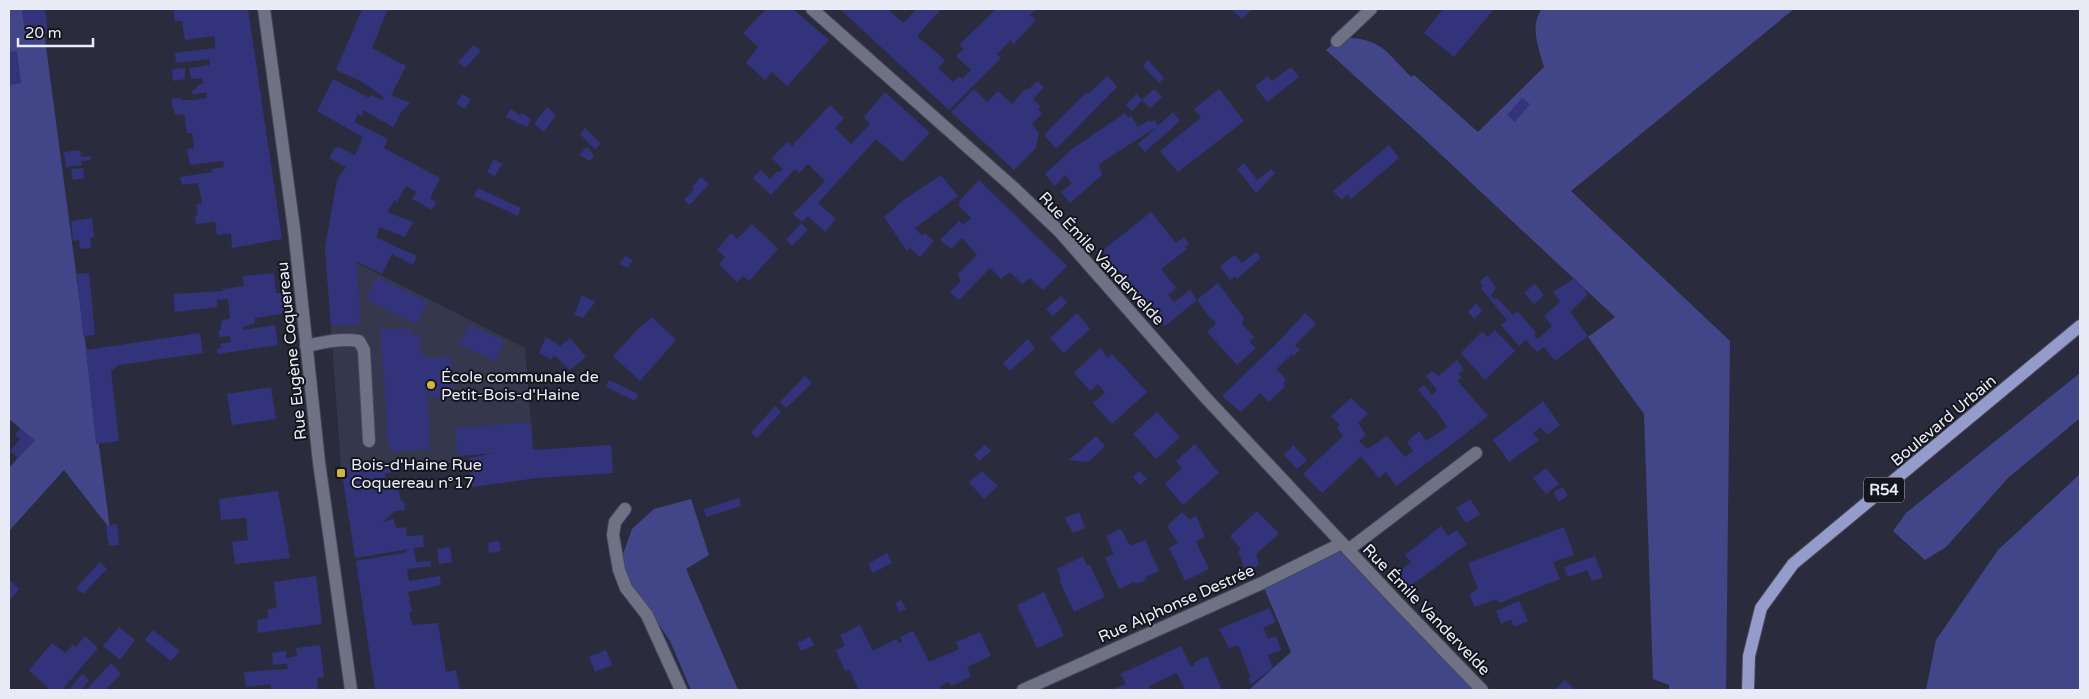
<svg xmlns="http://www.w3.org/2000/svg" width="2089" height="699" viewBox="0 0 2089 699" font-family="'Varela Round',sans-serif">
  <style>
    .built { fill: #35384d }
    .green { fill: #424688 }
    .building { fill: #32337b }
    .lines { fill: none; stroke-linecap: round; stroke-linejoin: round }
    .service-casing { stroke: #464856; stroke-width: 14 }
    .minor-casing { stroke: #464856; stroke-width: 14 }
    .tertiary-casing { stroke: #464856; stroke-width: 14 }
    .primary-casing { stroke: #464856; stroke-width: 14 }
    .service { stroke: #6f7285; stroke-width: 12 }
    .minor { stroke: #6f7285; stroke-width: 12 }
    .tertiary { stroke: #6f7285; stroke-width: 12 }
    .primary { stroke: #959bcb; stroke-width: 12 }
    .poi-dot { fill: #d0b837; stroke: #14151d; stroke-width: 2 }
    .labels { text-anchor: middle; stroke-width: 4; stroke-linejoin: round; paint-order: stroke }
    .shield { fill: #14151d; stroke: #a9abb5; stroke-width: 1 }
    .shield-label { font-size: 15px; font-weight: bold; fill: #e9ebf6 }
    .street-label { font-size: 16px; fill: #e9ebf6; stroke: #14151d }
    .poi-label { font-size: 16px; fill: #e9ebf6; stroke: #14151d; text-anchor: start }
  </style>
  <rect width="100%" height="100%" fill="#2a2c3d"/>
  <path class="built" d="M325 247 525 348 533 450 458 456 457 463 341 467Z"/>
  <path class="green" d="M9 9H41L110 529 64 470 9 531V468L34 440 9 419Z
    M1542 9H1794L1571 191 1730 341 1726 690H1669V685L1653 679 1644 414 1588 337 1615 317 1419 134 1326 50 1341 37C1382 39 1385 50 1411 77L1414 75 1478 132 1544 67C1539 49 1529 26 1542 9Z
    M2080 373V418L2009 477 1946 547 1925 560 1893 531 1906 513Z
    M2080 474V690H1926L1936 640 1998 550Z
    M691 499 709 555 686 569 738 690H691L670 641 630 582 622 557 632 529 654 509Z
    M1342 543 1482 690H1249L1291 652 1262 583Z"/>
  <path class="building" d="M22 9H45L48 33 25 35Z
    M173 9H248L282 239 232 248 231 233 217 235 215 222 196 224 195 216 198 215 196 205 202 203 198 183 182 185 180 177 212 172V169L224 167 223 161 190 165 187 149 194 148 192 133H187L184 114 175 115 171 99 181 98V100H195L206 98 207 92 193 95 192 90 197 89V85L203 84 202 78 191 79 189 68 210 65 209 59 176 63 175 53 215 48V36L185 40 182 21H175Z
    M362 9H388L372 48 406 66 391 95 410 103 402 111 393 127 363 110 362 116 358 114 354 122 388 139 384 148 440 178 430 198 436 202 432 210 412 199 416 192 406 186 397 202 395 200 387 212 413 222 405 237 379 227 377 238 417 256 413 265 392 254 382 274 357 262 360 324 331 326 325 247 337 180 346 167 329 158 335 148 339 147 355 155 363 137 317 111 333 79 369 98 371 95 382 100 384 97 362 82 336 70Z
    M766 9H793L829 40 787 86 772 72 765 80 746 63 758 47 743 33Z
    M840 9H888L903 23 917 9H941L917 36 945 60 938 68 953 82 959 76 962 79 971 70 956 56 964 49 959 45 996 9H1036L1030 15 1036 20 1013 45 1011 40 997 54 1001 58 949 110Z
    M1233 9H1252L1242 19 1232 10Z
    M1443 9H1494L1454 57 1424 33Z
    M474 45 481 51 465 68 458 62Z
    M17 51 21 83 9 85V52Z
    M1148 60 1164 78 1159 83 1143 66Z
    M1291 67 1299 77 1267 102 1255 86 1268 76 1272 81Z
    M185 68V79L173 81 172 69Z
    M1108 76 1117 87 1056 149 1044 135 1086 93 1088 94Z
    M1037 81 1044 87 1033 99 1041 107 1038 110 1042 114 1032 124 1039 133 1036 148 1014 170 951 112 974 89 987 102 998 91 1012 104 1026 88 1028 90Z
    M1154 89 1162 97 1150 108 1142 100Z
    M1219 89 1244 121 1178 172 1160 151 1199 119 1201 117 1194 109Z
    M885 92 930 133 902 162 876 139 818 203 836 219 825 232 808 216 802 222 793 214 825 181 808 164 799 173 795 169 771 195 753 178 761 170 770 179 777 171 778 173 783 169 772 158 787 142 792 146 830 105 844 118 835 128 851 144 870 124 864 117Z
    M462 94 471 99 465 109 456 104Z
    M1136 94 1142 100 1132 111 1126 105Z
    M1522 98 1530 104 1515 122 1507 115Z
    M547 107 556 115 544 132 534 124Z
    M510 109 520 115 523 113 531 120 527 127 506 117Z
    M1173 112 1180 121 1145 152 1138 144Z
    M1125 113 1128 118 1131 116 1138 127 1150 120 1151 122 1155 120 1158 126 1099 164 1102 175 1070 203 1061 192 1072 183 1065 175 1055 186 1045 174 1072 149Z
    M585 128 601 144 595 149 580 134Z
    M1389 145 1399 158 1351 199 1347 194 1342 200 1333 191Z
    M587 147 594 155 590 161 579 155Z
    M80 150 81 157 91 156V160L81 161 82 165 66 167 64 152Z
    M494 159 502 164 495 176 487 172Z
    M1244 163 1257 180 1271 169 1275 173 1256 193 1237 169Z
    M83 168 84 178 73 180 71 169Z
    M941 175 958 196 915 228 922 236 925 233 934 241 920 257 910 248 907 251 884 217 905 199Z
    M701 177 709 184 690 205 684 200 694 189 692 187Z
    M979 180 1067 266 1043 290 1030 278 1022 284 1010 272 1001 279 990 268 959 300 950 292 961 281 958 274 977 255 962 238 951 249 940 240 959 221 963 225 971 218 958 205 961 201H959Z
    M478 188 521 208 518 216 474 196Z
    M1151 212 1176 243 1184 237 1189 244 1185 247 1187 249 1161 269 1176 288 1168 295 1174 302 1190 290 1197 300 1165 326 1102 251Z
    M92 218 94 237 90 238 91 248 80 249 79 240 73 241 71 221Z
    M801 223 808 230 792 246 786 240Z
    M752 224 778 249 749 281 743 276 737 282 719 264 725 257 717 250 731 233 737 239Z
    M1256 252 1261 258 1237 279 1235 276 1230 280 1220 266 1235 255 1242 263Z
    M625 256 633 260 628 268 620 264Z
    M89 273 95 335 83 336 77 274Z
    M274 273 276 293H286L288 313 255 318V323L243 327V330L275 325 278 345 218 354 217 349 221 348 220 344 231 342 230 336 219 337V330H221V323L223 320 230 319 228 299 217 300V307L175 312 173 294 223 291V289L244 286 243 276Z
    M1487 275 1496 288 1491 295 1494 300 1497 298 1513 315 1517 311 1536 332 1534 334 1538 339 1552 326 1544 316 1560 302 1553 292 1575 278 1588 294 1570 312 1588 336 1555 361 1544 347 1537 352 1526 340 1519 346 1501 325 1507 320 1481 288 1483 286 1480 281Z
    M377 277 427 302 416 324 366 299Z
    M1218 283 1244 318 1242 324 1254 337 1249 342 1256 348 1237 365 1207 332 1215 325 1214 319 1212 320 1197 300Z
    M1535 284 1544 295 1534 304 1524 293Z
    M582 295 595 302 583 318 574 315Z
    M1061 296 1067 303 1053 316 1046 309Z
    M1476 303 1482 311 1474 319 1468 312Z
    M1077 313 1090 329 1064 353 1050 338Z
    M1305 313 1316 324 1295 345 1300 350 1293 356 1292 354 1277 369 1286 380 1283 383 1285 386 1269 402 1260 393 1241 412 1237 409 1222 396 1278 342Z
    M652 317 676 340 640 381 613 356 638 329Z
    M469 325 504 341 495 361 460 344Z
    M411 328V335L419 334 421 355H427L428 358 450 357 454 397 432 398 427 389 430 449 391 452 390 445H388L386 420H387L380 330Z
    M1495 330 1515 351 1485 380 1461 353 1482 332 1488 337Z
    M200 333 203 353 119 365 111 371 119 441 96 444 86 350Z
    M546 337 560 346 570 338 586 357 570 370 554 355 551 360 539 353Z
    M1028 339 1035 348 1010 371 1003 363Z
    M1100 348 1108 358 1112 354 1147 392 1112 424 1093 403 1105 393 1098 384 1090 391 1074 373Z
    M1457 360 1464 370 1458 374 1462 378 1457 380 1488 416 1455 442 1396 486 1386 472 1379 478 1361 456 1322 493 1303 474 1343 436 1337 428 1340 425 1331 416 1351 398 1368 414 1358 423 1366 435 1359 441 1367 449 1387 436 1405 457 1413 451 1407 442 1419 431 1426 441 1447 427 1437 412 1418 390 1424 385 1432 395 1437 390 1426 376 1432 371 1439 376Z
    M805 376 812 383 786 408 780 402Z
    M609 380 638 394 635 401 606 387Z
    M271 387 276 419 232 425 227 394Z
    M1543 401 1560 425 1547 435 1541 427 1533 433 1539 440 1509 462 1493 440Z
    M775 406 781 412 757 438 751 433Z
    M1157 412 1180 437 1156 459 1133 434Z
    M531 422 533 450 611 445 613 473 537 478 472 487 469 458 495 453 458 456 455 428Z
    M20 429 35 440 18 458 10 451 20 439 15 435Z
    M1096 436 1105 446 1088 462 1069 460Z
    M1195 444 1219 473 1183 505 1165 484 1182 468 1176 461Z
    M985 445 991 451 979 461 974 455Z
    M1293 445 1307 460 1297 469 1284 455Z
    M377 465H390L391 473H385L386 486 398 485 401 501H404L405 510 395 511 383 522 394 519 396 528 406 527 407 536 423 535 424 547 414 548 416 562 431 561V566L407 569 409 581 440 576 441 585 408 592 412 612H409L412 625 438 623 446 672 456 670 460 690H375L356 561 404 553 409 549 355 558 341 467Z
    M1546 468 1559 484 1546 494 1533 478Z
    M982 471 998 486 984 499 969 482Z
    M1139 471 1147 479 1140 485 1133 477Z
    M1563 487 1568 496 1558 502 1554 492Z
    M278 491 290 558 235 564 232 542 248 540 246 518 221 520 219 499Z
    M739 498 741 506 706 517 704 509Z
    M1470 499 1480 514 1466 523 1456 508Z
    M1257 511 1279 534 1256 554 1259 565 1246 571 1238 552 1241 549 1230 536Z
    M1079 512 1085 528 1073 533 1065 518Z
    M1182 512 1190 520 1196 515 1205 537 1196 541 1209 569 1185 581 1169 548 1178 543 1167 526Z
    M117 524 119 545 109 546 106 526Z
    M1441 526 1448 536 1457 530 1467 544 1408 588 1396 574 1411 562 1405 555Z
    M1564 527 1574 555 1553 562 1560 579 1499 603 1497 599 1474 607 1470 594 1478 589 1468 563Z
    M1121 529 1130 546 1145 540 1159 571 1144 578 1146 580 1136 584 1134 582 1119 589 1105 558 1114 554 1106 536Z
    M499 541 501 551 489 553 488 543Z
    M450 547 452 562 439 564 437 549Z
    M887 553 892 563 873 573 868 564Z
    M1083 556 1087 566 1090 565 1105 597 1074 612 1059 580 1061 579 1057 569Z
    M1595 556 1603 577 1592 581 1587 570 1568 577 1564 567Z
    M100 562 107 569 83 594 76 588Z
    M316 576 322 624 258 633 257 620 268 618V609L277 608 274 582Z
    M9 579 19 589 9 601Z
    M1044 592 1064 636 1037 648 1017 605Z
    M901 600 906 609 899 612 895 603Z
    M1519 601 1528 621 1514 627 1511 619 1501 624 1496 611Z
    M1269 608 1276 622 1263 628 1268 639 1276 636 1281 650 1268 655 1273 668 1251 684 1248 679 1251 677 1238 645 1229 648 1219 629Z
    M860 625 873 651 896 639 899 643 902 642 900 637 913 631 929 662 959 649 956 642 980 632 991 656 967 667 971 677 951 686 949 682 940 686 942 690H859L849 669 845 671 836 650 845 646 840 635Z
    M119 627 135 640 120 660 103 646Z
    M153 630 180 651 171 661 145 640Z
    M85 636 98 648 62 690H50L29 670 52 643 65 653 73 645 76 647Z
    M810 637 814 645 801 651 797 643Z
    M320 645 324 677 317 678 318 690H271V684L246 687 244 672 288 669 287 664 273 665 272 653 286 651V658L297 656 296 648Z
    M1181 646 1191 667 1194 666 1193 663 1207 656 1222 690H1185L1177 673 1149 686 1151 690H1111L1126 684 1120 674Z
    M606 650 612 665 595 672 589 657Z
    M111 663 121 674 105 690H86Z
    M82 674 89 680 81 690H69Z
    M1565 680 1575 690H1554Z"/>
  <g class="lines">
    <g class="service-casing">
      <path id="service" d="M306 346C324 342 340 338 359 341L364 350 369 441
        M625 509 615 522 613 535 619 570 626 588 647 615 681 690"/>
    </g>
    <g class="minor-casing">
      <path id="minor" d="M812 9 1015 189 1060 232 1205 397 1399 604 1482 690
        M1337 41 1371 9
        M1348 550 1476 453
        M1023 690 1262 583 1342 543"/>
    </g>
    <g class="tertiary-casing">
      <path id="tertiary" d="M264 9 294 229 319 462 351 690"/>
    </g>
    <g class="primary-casing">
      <path id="primary" d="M1748 690 1749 656 1761 608 1793 564 2080 326"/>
    </g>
    <use href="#service" class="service"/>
    <use href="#minor" class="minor"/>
    <use href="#tertiary" class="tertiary"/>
    <use href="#primary" class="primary"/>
  </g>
  <g class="poi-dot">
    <circle cx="431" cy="385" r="5"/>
    <rect x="336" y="468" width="10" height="10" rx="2.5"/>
  </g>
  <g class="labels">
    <rect class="shield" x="1864" y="477.5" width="40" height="25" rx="4"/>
    <g class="shield-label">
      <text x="1884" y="495">R54</text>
    </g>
    <g class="street-label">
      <text transform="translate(1102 258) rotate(47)" y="6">Rue Émile Vandervelde</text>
      <text transform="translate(291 351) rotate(-96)" y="6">Rue Eugène Coquereau</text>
      <text transform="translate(1943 420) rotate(-40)" y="6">Boulevard Urbain</text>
      <text transform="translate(1176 603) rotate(-24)" y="6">Rue Alphonse Destrée</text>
      <text transform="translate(1427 609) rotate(46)" y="6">Rue Émile Vandervelde</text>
    </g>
    <g class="poi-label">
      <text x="441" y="382">École communale de<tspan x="441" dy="18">Petit-Bois-d'Haine</tspan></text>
      <text x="351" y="470">Bois-d'Haine Rue<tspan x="351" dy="18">Coquereau n°17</tspan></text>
    </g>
  </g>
  <rect width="2089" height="699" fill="none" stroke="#e9ebf6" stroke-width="20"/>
  <path d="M18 38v8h75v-8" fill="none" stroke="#e9ebf6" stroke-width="2.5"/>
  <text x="25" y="38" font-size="15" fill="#e9ebf6" stroke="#14151d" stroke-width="4" paint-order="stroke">20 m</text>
</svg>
